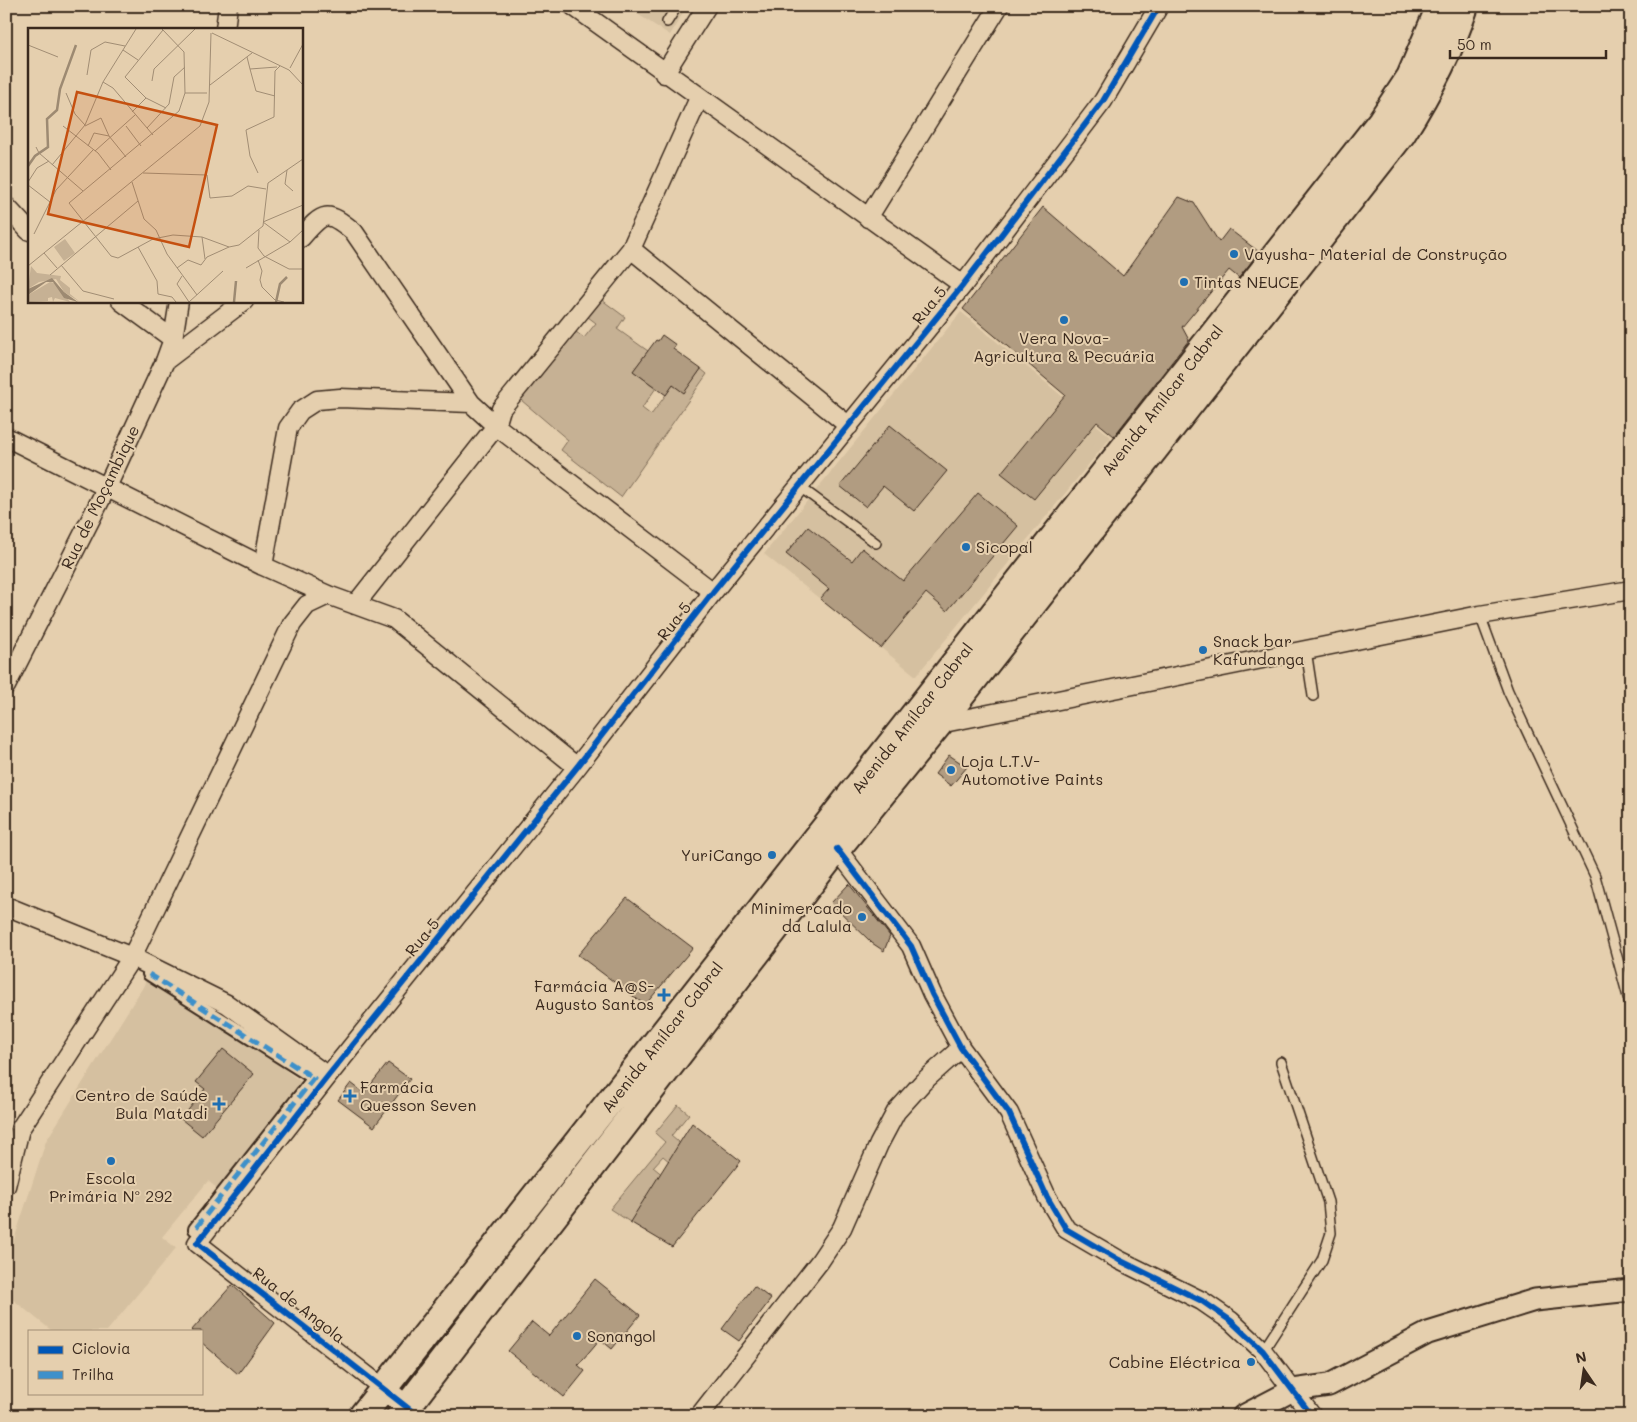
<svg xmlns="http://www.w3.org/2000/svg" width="1637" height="1422" viewBox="0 0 1637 1422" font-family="Mali,sans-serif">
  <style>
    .built { fill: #d5c0a0 }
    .green { fill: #c6b194; stroke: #806e59 }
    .building { fill: #b19c81; stroke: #3b2a1e }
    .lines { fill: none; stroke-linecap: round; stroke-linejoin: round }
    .service-casing { stroke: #3b2a1e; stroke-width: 12 }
    .pedestrian-casing { stroke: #3b2a1e; stroke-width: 16 }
    .minor-casing { stroke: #3b2a1e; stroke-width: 21 }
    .tertiary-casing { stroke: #3b2a1e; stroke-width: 25 }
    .primary-casing { stroke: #3b2a1e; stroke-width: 30 }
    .service { stroke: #e5cfae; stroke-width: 9 }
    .pedestrian { stroke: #e5cfae; stroke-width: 12 }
    .minor { stroke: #e5cfae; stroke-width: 18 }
    .tertiary { stroke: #e5cfae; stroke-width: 21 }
    .primary { stroke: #e5cfae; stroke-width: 26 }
    .quiet { stroke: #3e90ca; stroke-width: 5; stroke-dasharray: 10 5; stroke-linecap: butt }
    .cycleway-casing { stroke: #e5cfae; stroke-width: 9 }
    .cycleway { stroke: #0057b8; stroke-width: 6 }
    .poi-dot { fill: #1f6fb2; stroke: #e5cfae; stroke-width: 2 }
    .labels { text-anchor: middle; stroke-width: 4; stroke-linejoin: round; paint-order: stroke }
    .poi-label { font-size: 16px; fill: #3b2a1e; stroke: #e5cfae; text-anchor: start }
    .street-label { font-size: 16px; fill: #3b2a1e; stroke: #e5cfae }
    .inset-river { fill: none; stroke: #9d8a72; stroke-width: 2.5 }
    .inset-road { fill: none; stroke: #a18d74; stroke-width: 1 }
    .view { fill: #c55010; fill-opacity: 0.15; stroke: #c55010; stroke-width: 2.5 }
    .inset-edge { fill: none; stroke: #3b2a1e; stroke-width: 2.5 }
  </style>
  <rect width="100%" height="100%" fill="#e5cfae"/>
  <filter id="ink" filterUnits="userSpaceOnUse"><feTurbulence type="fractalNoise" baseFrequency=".02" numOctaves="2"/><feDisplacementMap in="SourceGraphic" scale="10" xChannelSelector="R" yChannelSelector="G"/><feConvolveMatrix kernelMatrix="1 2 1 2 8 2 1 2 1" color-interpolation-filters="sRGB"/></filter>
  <g filter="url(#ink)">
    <path class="built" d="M625 6H687L670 35Z
      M961 312 1111 437 916 676 764 554Z
      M149 974 219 1018 302 1083 218 1189 208 1181 162 1237 176 1248 107 1331H52L6 1294V1265L46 1141 143 987Z"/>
    <path class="green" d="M602 300 625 317 617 329 648 351 633 371 656 388 642 408 651 415 673 385 684 392 701 369 707 374 621 497 561 450 568 440 521 400 576 332 584 338 596 323 588 317Z
      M678 1105 689 1114 671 1136 684 1147 671 1163 663 1156 653 1167 670 1181 630 1222 610 1209 665 1142 655 1133Z"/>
    <path class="building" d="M1179 197 1194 203 1219 242 1229 229 1259 252 1239 278 1229 270 1182 327 1189 340 1114 436 1097 422 1034 499 1001 473 1065 395 963 309 1043 207 1123 276Z
      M662 335 676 345 673 349 701 369 684 393 673 385 666 395 633 371 656 340 658 341Z
      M890 425 947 471 914 511 883 486 866 507 840 486Z
      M978 493 1018 526 947 611 926 593 881 648 820 599 829 589 786 554 808 527 852 561 862 548 903 581Z
      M949 755 967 767 951 786 935 774Z
      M849 884 890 936 884 951 872 943 831 903Z
      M627 898 693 948 645 1005 578 955Z
      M223 1049 254 1074 202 1136 181 1119 205 1089 196 1082Z
      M388 1063 410 1079 374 1127 338 1100 351 1083 364 1093Z
      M692 1123 741 1161 672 1247 630 1222Z
      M595 1279 640 1315 612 1349 600 1339 578 1365 585 1371 564 1397 508 1351 532 1322 549 1336Z
      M232 1285 275 1323 238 1374 201 1342V1331H191Z
      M754 1286 771 1299 739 1341 722 1329Z"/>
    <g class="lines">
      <g class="service-casing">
        <path id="service" d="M667 22 677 6
          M800 487 876 543
          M1480 615 1508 691 1595 876 1631 1008
          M1306 650 1313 696
          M1263 1351 1322 1260 1331 1233 1328 1202 1281 1062"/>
      </g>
      <g class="pedestrian-casing">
        <path id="pedestrian" d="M149 974 314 1078 195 1229"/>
      </g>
      <g class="minor-casing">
        <path id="minor" d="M573 6 963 285
          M225 29 228 6
          M664 74 707 6
          M6 206 29 231
          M868 218 999 6
          M301 238C324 211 327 210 354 232L471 403 496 426 713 592
          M631 249 849 426
          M121 301 173 339
          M165 361 244 301
          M6 437 263 566 328 595 394 619 577 767
          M263 566 288 428 300 411 317 400 340 398 471 403
          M355 605 496 426 501 409 631 249 699 98
          M6 686 107 487 165 361 173 339 179 301
          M939 724 1480 615 1631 590
          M837 849 911 946 932 994 961 1048 1009 1113 1047 1197 1066 1229 1119 1260 1202 1301 1231 1321 1263 1351 1312 1416
          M6 906 132 957 227 1004 328 1076
          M6 1186 20 1129 132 957 292 624 307 605 328 595
          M383 1388 197 1243 328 1076 577 767 713 592 963 285 1103 101 1159 6
          M699 1416 820 1261 842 1228 879 1144 896 1112 923 1082 961 1048"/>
      </g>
      <g class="tertiary-casing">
        <path id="tertiary" d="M383 1388 418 1416
          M1243 1416 1293 1390 1329 1385 1428 1333 1535 1300 1631 1290"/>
      </g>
      <g class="primary-casing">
        <path id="primary" d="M362 1416 1381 121 1410 77 1440 6
          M400 1416 837 849 939 724 1402 134C1428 93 1450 52 1465 6"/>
      </g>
      <use href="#service" class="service"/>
      <use href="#pedestrian" class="pedestrian"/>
      <use href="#minor" class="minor"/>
      <use href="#tertiary" class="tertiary"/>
      <use href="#primary" class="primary"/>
      <path class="quiet" d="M149 974 314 1078 195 1229"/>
      <g class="cycleway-casing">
        <path id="cycleway" d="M837 849 911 946 932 994 961 1048 1009 1113 1047 1197 1066 1229 1119 1260 1202 1301 1231 1321 1263 1351 1312 1416
          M418 1416 197 1243 328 1076 577 767 713 592 963 285 1103 101 1159 6"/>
      </g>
      <use href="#cycleway" class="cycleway"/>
    </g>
  </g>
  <g class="poi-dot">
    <circle cx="1234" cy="254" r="5"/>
    <circle cx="1184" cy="282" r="5"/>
    <circle cx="1064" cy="320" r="5"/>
    <circle cx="966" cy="547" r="5"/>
    <circle cx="1203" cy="650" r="5"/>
    <circle cx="951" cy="770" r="5"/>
    <circle cx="772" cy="855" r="5"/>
    <circle cx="862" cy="917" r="5"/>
    <path d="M661.5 987.5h5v5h5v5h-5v5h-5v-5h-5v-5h5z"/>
    <path d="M347.5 1088.5h5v5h5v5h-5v5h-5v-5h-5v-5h5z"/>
    <path d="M216.5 1096.5h5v5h5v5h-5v5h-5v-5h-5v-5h5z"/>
    <circle cx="111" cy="1161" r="5"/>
    <circle cx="577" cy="1336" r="5"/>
    <circle cx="1251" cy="1362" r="5"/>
  </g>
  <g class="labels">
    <g class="poi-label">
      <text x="1244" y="260">Vayusha- Material de Construção</text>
      <text x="1194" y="288">Tintas NEUCE</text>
      <text x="1064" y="344" text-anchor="middle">Vera Nova-<tspan x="1064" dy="18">Agricultura &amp; Pecuária</tspan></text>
      <text x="976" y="553">Sicopal</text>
      <text x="1213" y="647">Snack bar<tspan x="1213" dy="18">Kafundanga</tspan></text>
      <text x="961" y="767">Loja L.T.V-<tspan x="961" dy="18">Automotive Paints</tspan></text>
      <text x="762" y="861" text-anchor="end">YuriCango</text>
      <text x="852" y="914" text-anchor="end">Minimercado<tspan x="852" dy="18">da Lalula</tspan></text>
      <text x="654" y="992" text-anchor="end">Farmácia A@S-<tspan x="654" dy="18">Augusto Santos</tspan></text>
      <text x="360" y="1093">Farmácia<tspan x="360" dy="18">Quesson Seven</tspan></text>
      <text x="208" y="1101" text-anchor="end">Centro de Saúde<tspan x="208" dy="18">Bula Matadi</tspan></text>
      <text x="111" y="1184" text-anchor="middle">Escola<tspan x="111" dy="18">Primária Nº 292</tspan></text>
      <text x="587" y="1342">Sonangol</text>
      <text x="1241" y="1368" text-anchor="end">Cabine Eléctrica</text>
    </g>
    <g class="street-label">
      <text transform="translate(929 305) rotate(-51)" y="6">Rua 5</text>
      <text transform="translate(1162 400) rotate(-52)" y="6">Avenida Amílcar Cabral</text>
      <text transform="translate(100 497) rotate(-64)" y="6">Rua de Moçambique</text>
      <text transform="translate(674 621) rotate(-52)" y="6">Rua 5</text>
      <text transform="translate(912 718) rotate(-52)" y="6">Avenida Amílcar Cabral</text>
      <text transform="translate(422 937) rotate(-51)" y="6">Rua 5</text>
      <text transform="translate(662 1037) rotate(-52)" y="6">Avenida Amílcar Cabral</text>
      <text transform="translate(299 1305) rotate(38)" y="6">Rua de Angola</text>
    </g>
  </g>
  <g transform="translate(28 28)">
    <rect width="275" height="275" fill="#e5cfae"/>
    <path d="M37 211 47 225 36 233 26 219ZM3 238 9 245 33 248 32 252 42 260V266L52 274 36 264 28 251 11 254 0 261ZM22 254 27 255 42 274 27 270 25 274 24 269 20 270V273L0 274V267Z" fill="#c6b194"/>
    <path d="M24 250 36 264 50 274 36 270 25 254H18L0 267V261Z" fill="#9d8a72"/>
    <path class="inset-river" d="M0 138 7 128 20 119 19 91 29 82 32 61 48 17M206 274 208 253M248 274 252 256 259 249"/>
    <path class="inset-road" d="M134 1 156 24 157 65 151 83 41 175 83 228 90 230 125 211 145 207 174 209 201 219 211 217 235 198 240 155 275 131M135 2 97 49 118 70 138 80M184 5 261 42 275 57M0 17 30 29M95 22 110 32M219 29 222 41 249 39M262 40 275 16M222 41 228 63 247 68M59 47 63 22 77 14 97 18M124 53 126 41 167 1M75 54 85 60 125 107M182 57 224 25M38 65 47 86 57 97M157 65H179M104 84 118 70M35 98 70 125 83 142M57 98 73 90 81 108 98 129M98 98 113 118M119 100 141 76 146 49 157 39M60 118 66 105 81 108M8 119 11 125 55 163M67 123 107 87M24 137 57 97 75 54 108 1M259 142 257 156 265 163M115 145 179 147 182 170 204 168 220 158 238 161M230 145 222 128 218 102 246 89 247 43 252 38M0 154 9 140 21 133M104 154 116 191 128 202 139 226 169 267M0 157 22 174M235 194 262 214 275 202M235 194 275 177M231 202 230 220 236 228 261 241H275M6 206 28 162 65 122M174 209 177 231M110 219 129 253 130 266 144 269 148 274M16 225 29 240M230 232 234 243 232 252 234 259 247 272 256 274M33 237 55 263 86 271M0 238 172 98 181 74 183 5M149 240 160 232 173 237 179 229 201 219M218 240 262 214M22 247 110 173M154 248 149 256 161 274M161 274 195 243"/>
    <path class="view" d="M49 64 189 97 161 219 20 186Z"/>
    <rect width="275" height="275" class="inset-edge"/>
  </g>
  <rect width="1637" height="1422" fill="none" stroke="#e5cfae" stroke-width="25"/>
  <rect x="12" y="12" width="1612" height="1397" fill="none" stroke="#3b2a1e" stroke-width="2" filter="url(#ink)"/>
  <rect x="28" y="1330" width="175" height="65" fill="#e5cfae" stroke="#a18d74"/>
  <rect x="38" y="1346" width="25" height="8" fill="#0057b8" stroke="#a18d74"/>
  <text x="72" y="1354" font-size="15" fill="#3b2a1e">Ciclovia</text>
  <rect x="38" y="1371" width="25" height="8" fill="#3e90ca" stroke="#a18d74"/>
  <text x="72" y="1380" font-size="15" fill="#3b2a1e">Trilha</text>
  <g transform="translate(1584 1370) rotate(347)" stroke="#e5cfae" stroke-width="4" paint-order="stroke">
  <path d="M0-4L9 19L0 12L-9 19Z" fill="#3b2a1e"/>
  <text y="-8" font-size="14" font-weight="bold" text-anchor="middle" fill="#3b2a1e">N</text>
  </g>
  <path d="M1450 50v8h156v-8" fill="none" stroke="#3b2a1e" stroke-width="2.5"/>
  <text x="1457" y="50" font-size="15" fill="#3b2a1e" stroke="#e5cfae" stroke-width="4" paint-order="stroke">50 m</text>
</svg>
